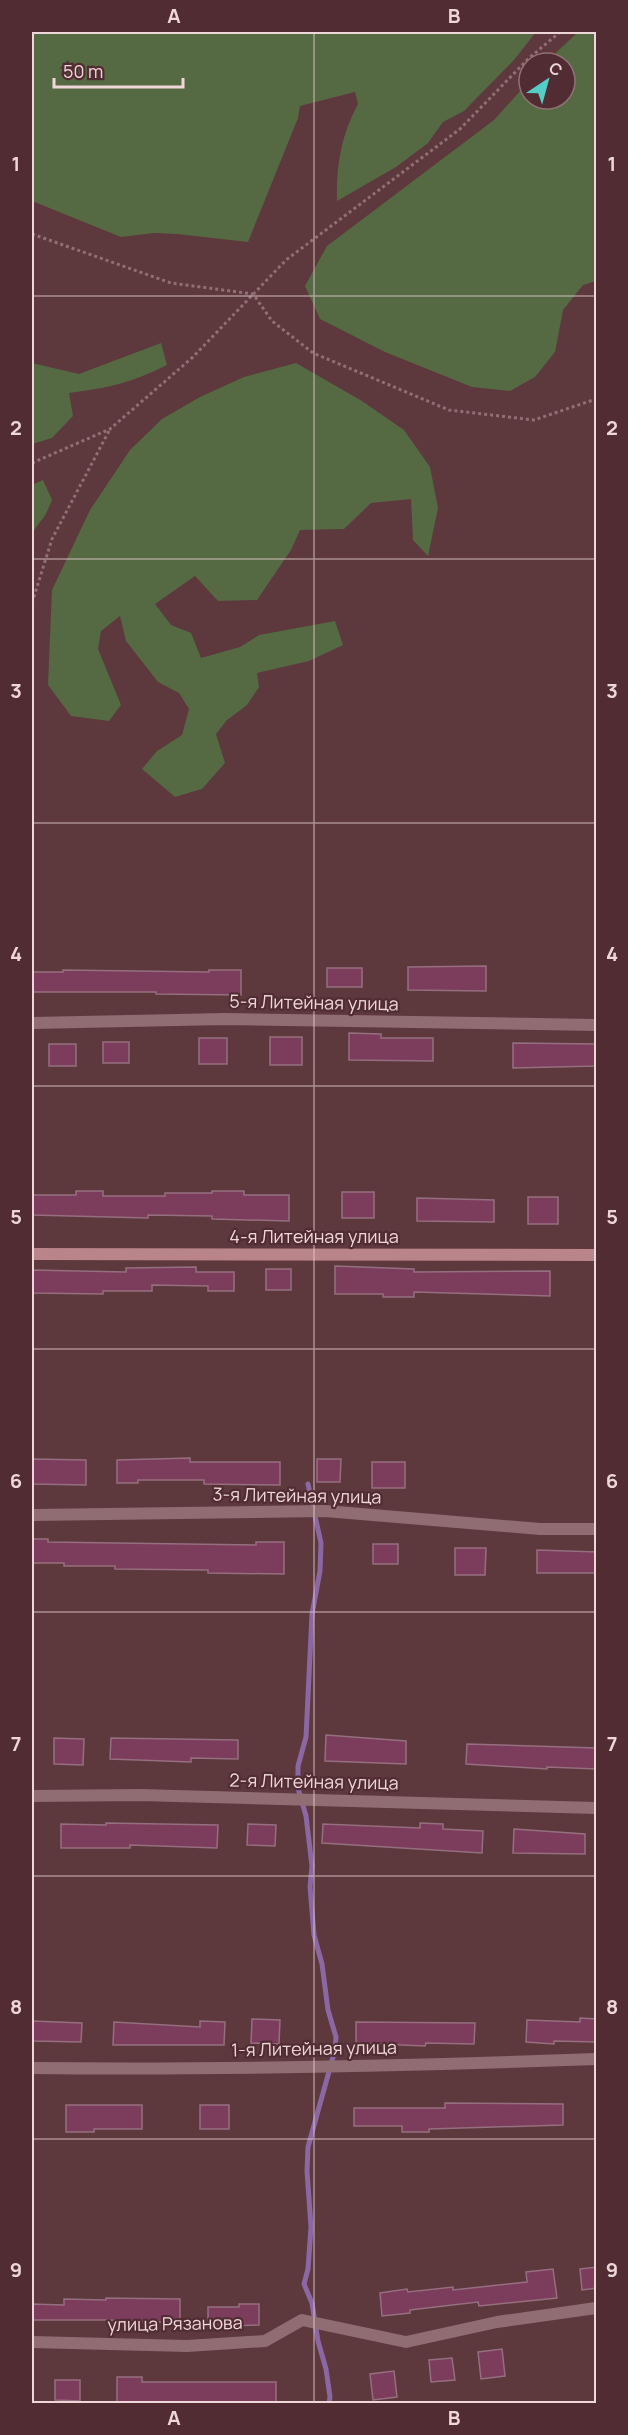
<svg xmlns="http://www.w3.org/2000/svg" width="628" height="2435" viewBox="0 0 628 2435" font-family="Manrope,sans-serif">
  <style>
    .green { fill: #556943 }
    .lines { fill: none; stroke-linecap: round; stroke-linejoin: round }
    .stream { stroke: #8b67a3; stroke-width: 5 }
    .building { fill: #7c3c5c; stroke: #956f7f; stroke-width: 1.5 }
    .path { stroke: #917074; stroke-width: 3; stroke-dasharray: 3 3; stroke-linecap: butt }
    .street { stroke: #906d72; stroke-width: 12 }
    .secondary { stroke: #b9848a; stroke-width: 12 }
    .grid { fill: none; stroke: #efd7d9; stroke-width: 1.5; stroke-opacity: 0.55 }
    .labels { text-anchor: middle; stroke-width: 4.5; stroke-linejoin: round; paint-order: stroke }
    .street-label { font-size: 18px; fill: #efd7d9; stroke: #512d33 }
    .neatline { fill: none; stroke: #efd7d9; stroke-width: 2 }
    .grid-label { font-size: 20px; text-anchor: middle; font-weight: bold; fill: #efd7d9 }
  </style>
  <rect width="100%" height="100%" fill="#5d383d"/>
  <path class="green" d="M32 32H536L514 60 464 111 443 122 428 143 396 167 337 201C336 166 341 135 358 104L355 92 300 106 298 118 248 242 177 234 154 233 121 237 32 201Z
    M578 32H596V281L583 285 563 310 555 352 535 377 510 391 472 387 385 352 320 319 305 286 327 246 494 120 529 81V99H565V63H545Z
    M161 343 167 365C131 383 108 388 69 393L73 416 52 438 32 444V363L79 374Z
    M296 363 362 401 404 430 430 467 438 508 428 556 413 540 411 499 371 503 344 529 300 530 291 550 257 600 218 601 195 576 155 604 171 625 191 633 201 658 240 647 259 635 335 621 343 645 309 661 257 673 259 687 247 705 227 720 216 734 225 763 202 789 175 797 142 769 157 751 182 735 189 709 179 693 158 682 126 641 120 616 101 631 98 649 121 705 109 721 71 716 48 685 52 590 90 510 130 450 162 419 200 397 244 377Z
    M43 480 52 500 46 514 32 533V485Z"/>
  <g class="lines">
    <path class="stream" d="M308 1484 321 1543 320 1571 312 1614 306 1737 298 1766V1788L306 1816 312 1866 310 1887 314 1935 322 1964 328 2010 336 2037 335 2050 308 2147 307 2171 311 2227 308 2269 304 2284 312 2303 318 2341 326 2369 330 2397 329 2404"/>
  </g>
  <path class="building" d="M486 966V991L408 990V967Z
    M327 968H362V987H327Z
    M63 970 209 972V970H241V995L156 994V992H32V972H63Z
    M349 1033 381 1034V1038H433V1061L349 1060Z
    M270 1037H302V1065H270Z
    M199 1038H227V1064H199Z
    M103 1042H129V1063H103Z
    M513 1043 597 1044V1066L513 1068Z
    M49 1044H76V1066H49Z
    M76 1191H103V1196H165V1193H212V1191H244V1195H289V1221L212 1219V1216L148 1215V1218L32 1215V1195H76Z
    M342 1192H374V1218H342Z
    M528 1197H558V1224H528Z
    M417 1198 494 1200V1222L417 1221Z
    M335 1266 414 1269V1272L550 1271V1296L414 1292V1297H383V1294H335Z
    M196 1267V1272H234V1291H208V1286L152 1285V1291H103V1294L32 1293V1270L126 1272V1268Z
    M266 1269H291V1290H266Z
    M190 1458V1462H280V1485L204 1484V1480H138V1483H117V1460Z
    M32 1459 86 1460V1485L32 1484Z
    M317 1459H341L340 1482H317Z
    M372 1462H405V1488H372Z
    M32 1539H48V1542L187 1544 256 1545V1542H284V1574L208 1573V1570L115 1569V1566H64V1563H32Z
    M373 1544H398V1564H373Z
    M455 1548H486L485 1575H455Z
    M537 1550 597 1552V1573H537Z
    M326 1735 406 1741V1764L325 1761Z
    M54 1738 84 1739 83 1765 54 1764Z
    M111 1738 238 1740V1759L191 1758V1762L110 1759Z
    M467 1744 597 1748V1769L547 1767V1769L466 1764Z
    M106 1823 218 1825 217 1848 130 1845V1848H61V1824L106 1825Z
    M420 1823 443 1824V1829L483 1831 482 1853 322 1843 323 1824 420 1828Z
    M248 1824 276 1825 275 1846 247 1845Z
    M514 1829 585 1834V1854L513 1853Z
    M580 2018 597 2019V2042L554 2041V2044L526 2042 527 2020 580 2022Z
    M252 2019 280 2020 279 2044 251 2043Z
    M32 2021 82 2023 81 2042 32 2041Z
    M200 2021 225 2022 224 2045H113L114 2022 200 2027Z
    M356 2022 475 2023 474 2044 426 2043 425 2046 356 2043Z
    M445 2103 563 2104V2125L429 2129V2132H402V2126H354V2108H445Z
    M66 2105H142V2129H94V2132H66Z
    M200 2105H229V2129H200Z
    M597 2267V2288L582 2290 580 2269Z
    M553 2269 557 2298 479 2306 478 2302 410 2310V2313L382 2316 380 2293 407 2289 408 2292 453 2287V2290L527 2282 526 2272Z
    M106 2298 180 2299V2323L106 2320H32V2304L64 2305V2299L106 2300Z
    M239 2304H259V2325L208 2327V2307H239Z
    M502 2349 505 2376 481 2379 478 2352Z
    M452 2358 455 2380 431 2382 429 2360Z
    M394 2371 397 2397 373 2400 370 2374Z
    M117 2377H142V2382H276V2403H117Z
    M55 2380H80V2401L55 2400Z"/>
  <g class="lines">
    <path class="path" d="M32 234 171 283 253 294 272 321 313 353 449 410 534 420 596 399
      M32 463 110 429 193 357 286 260 460 129 528 59 560 32
      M32 603 52 539 109 431"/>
    <path class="street" d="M32 1023 225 1019 596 1025
      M32 1515 325 1511 540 1529H596
      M32 1796 140 1795 596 1808
      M32 2068C220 2070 408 2066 596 2059
      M32 2342 187 2346 265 2341 302 2320 406 2342 497 2322 596 2308"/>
    <path class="secondary" d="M32 1254 596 1255"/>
  </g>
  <path class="grid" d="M314 32V2404M32 296H596M32 559H596M32 823H596M32 1086H596M32 1349H596M32 1612H596M32 1876H596M32 2139H596"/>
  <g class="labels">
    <g class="street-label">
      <text transform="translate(314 1003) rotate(1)" y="6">5-я Литейная улица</text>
      <text x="314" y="1243">4-я Литейная улица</text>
      <text transform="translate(297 1496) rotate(1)" y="6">3-я Литейная улица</text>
      <text transform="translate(314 1782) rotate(1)" y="6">2-я Литейная улица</text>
      <text transform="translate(314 2049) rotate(-1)" y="6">1-я Литейная улица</text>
      <text transform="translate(175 2324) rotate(-1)" y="6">улица Рязанова</text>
    </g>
  </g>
  <rect width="628" height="2435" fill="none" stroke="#512d33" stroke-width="66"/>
  <g transform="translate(547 81) rotate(36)"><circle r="28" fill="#512d33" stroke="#907175" stroke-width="1.5"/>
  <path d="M0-4.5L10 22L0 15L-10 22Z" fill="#54cdc7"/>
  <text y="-9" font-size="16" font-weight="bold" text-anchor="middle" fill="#efd7d9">С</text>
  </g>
  <path d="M54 78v9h129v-9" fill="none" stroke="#efd7d9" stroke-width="3"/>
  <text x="63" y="78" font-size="18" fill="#efd7d9" stroke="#512d33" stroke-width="4.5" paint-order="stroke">50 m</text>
  <rect x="33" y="33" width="562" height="2369" class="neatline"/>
  <g class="grid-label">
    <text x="174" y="23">A</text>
    <text x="454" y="23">B</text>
    <text x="16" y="171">1</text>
    <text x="612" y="171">1</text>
    <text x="16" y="435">2</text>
    <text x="612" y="435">2</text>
    <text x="16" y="698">3</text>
    <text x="612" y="698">3</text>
    <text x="16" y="961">4</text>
    <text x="612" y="961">4</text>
    <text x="16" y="1224">5</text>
    <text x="612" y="1224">5</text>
    <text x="16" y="1488">6</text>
    <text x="612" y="1488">6</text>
    <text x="16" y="1751">7</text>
    <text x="612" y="1751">7</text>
    <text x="16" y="2014">8</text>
    <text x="612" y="2014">8</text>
    <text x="16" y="2277">9</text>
    <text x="612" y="2277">9</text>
    <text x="174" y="2425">A</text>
    <text x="454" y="2425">B</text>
  </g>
</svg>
